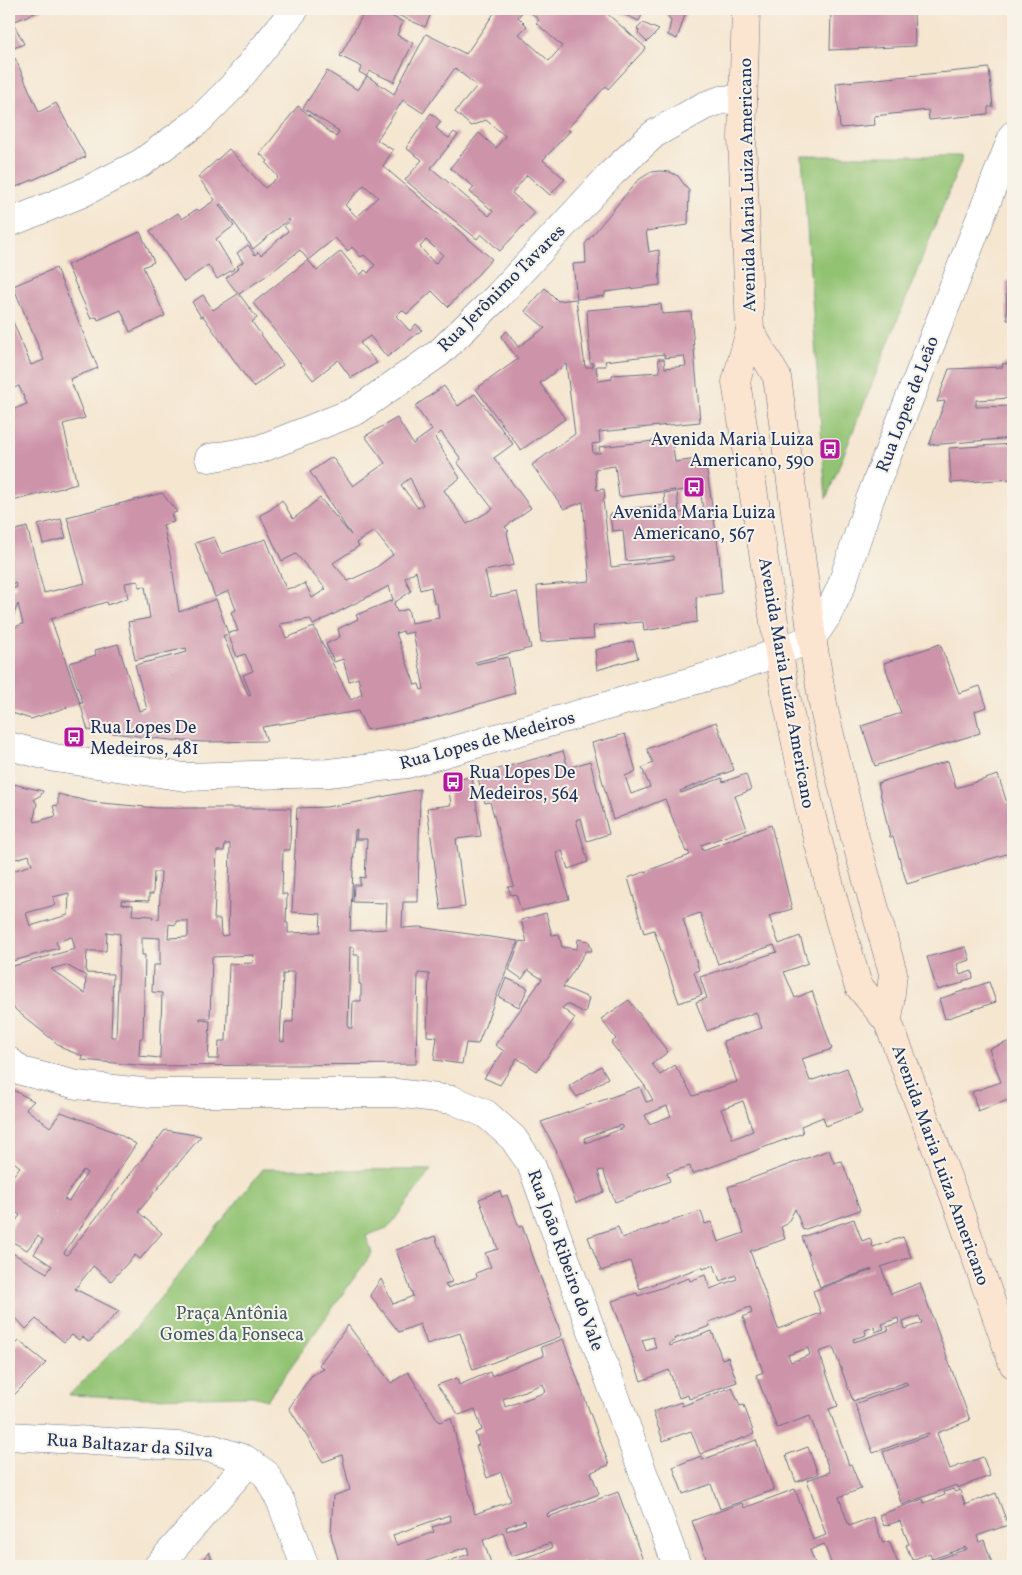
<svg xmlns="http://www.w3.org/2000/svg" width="1022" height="1575" viewBox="0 0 1022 1575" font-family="Vollkorn,serif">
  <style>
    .green { fill: #92c372; stroke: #567968 }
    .building { fill: #cd93a9; fill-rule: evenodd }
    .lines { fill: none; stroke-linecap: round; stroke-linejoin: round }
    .street-casing { stroke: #676f86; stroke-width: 29 }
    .secondary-casing { stroke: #676f86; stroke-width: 29 }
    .street { stroke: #fff; stroke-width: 28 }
    .secondary { stroke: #fce5d0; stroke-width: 28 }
    .labels { text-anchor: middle; stroke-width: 4; stroke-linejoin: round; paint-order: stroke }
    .street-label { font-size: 18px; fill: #1b2f5e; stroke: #f7f3e8 }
    .poi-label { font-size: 18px; fill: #1b2f5e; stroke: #f7f3e8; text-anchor: start }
    .park-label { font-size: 18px; fill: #3f5b64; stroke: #f7f3e8 }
  </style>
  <rect width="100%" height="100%" fill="#f7f3e8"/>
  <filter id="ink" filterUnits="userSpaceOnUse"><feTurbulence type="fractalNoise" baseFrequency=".02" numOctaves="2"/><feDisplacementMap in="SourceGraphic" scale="10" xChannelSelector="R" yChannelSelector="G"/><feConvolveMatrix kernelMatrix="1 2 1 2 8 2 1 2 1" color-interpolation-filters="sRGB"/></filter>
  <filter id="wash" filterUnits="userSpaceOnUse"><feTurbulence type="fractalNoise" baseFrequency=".0096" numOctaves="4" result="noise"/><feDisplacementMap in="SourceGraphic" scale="20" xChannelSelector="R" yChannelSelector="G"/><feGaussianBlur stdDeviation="1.12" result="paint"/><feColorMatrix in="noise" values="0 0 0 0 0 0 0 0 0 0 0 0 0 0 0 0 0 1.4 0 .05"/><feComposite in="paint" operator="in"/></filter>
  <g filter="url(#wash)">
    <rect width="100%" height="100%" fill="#f5e6d0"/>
    <path class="green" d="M802 156H963L826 499Z
      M263 1169 431 1170 389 1227 366 1236 372 1253 267 1400 253 1396 148 1398 69 1395 137 1327Z"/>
    <g id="blocks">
      <path class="building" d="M9 9H44L13 22 24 44 9 50Z
        M366 9H378L403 22 397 35 413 43 394 82 370 71 366 76 359 72 362 67 340 56Z
        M384 9H433L425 27Z
        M497 9H521L523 11 518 17 527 26 519 34 549 61 562 46 536 23 539 20 527 9H595L600 14 603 10 646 48 608 89 606 86 567 129 570 131 543 160 565 179 550 195 527 175 512 193 535 213 500 251 481 234 477 239 405 180 422 160 406 148 431 113 441 122 436 128 444 135 449 138 454 132 458 135 431 168 489 216 493 211 470 192 474 187 450 168 479 133 496 148 505 136 486 120 471 126 455 112 477 86 455 68 423 113 403 100 377 140 393 150 383 166 492 259 448 307 432 291 407 314 402 310 396 316 410 331 416 324 422 330 387 357 370 336 360 343 377 363 351 378 338 360 313 380 253 303 308 260 317 271 341 251 360 275 365 270 368 273 375 265 364 255 361 257 352 247 348 251 335 238 308 260 300 250 269 274 239 294 257 318 252 322 283 365 253 387 203 316 201 317 192 302 203 295 213 310 238 294 226 278 239 268 237 266 243 262 237 253 248 245 255 255 258 252 261 255 288 231 284 226 290 221 289 219 253 249 221 204 219 205 234 226 216 239 234 269 217 279 208 265 184 282 150 231 178 213 182 219 197 209 199 211 215 200 198 177 229 149 265 188 278 177 266 163 268 161 260 154 298 106 336 137 339 131 303 108 327 71 358 90 367 76 394 94 426 34 466 54ZM364 185 378 197 357 217 345 205ZM426 240 443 255 435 264 420 247Z
        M611 9H645L639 21Z
        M664 9H687L677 39 668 35 671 21Z
        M831 9H914L915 46 830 50Z
        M643 23 659 30 647 42 638 33 639 31 637 29Z
        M15 58 39 112 56 103 86 157 9 190V60Z
        M989 68 993 107H988V114L929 120 928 110 874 116 875 125 840 128 836 83Z
        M660 171 670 172 678 176 689 191 688 225 646 231 649 252 659 250 660 285 605 292V296L577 299 573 264 586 263 585 244 637 181 651 172Z
        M140 232 154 262 143 267 165 316 130 332 121 310 98 320 97 317 91 319 67 265Z
        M56 268 98 368 70 379 85 418 63 424 77 484 9 502V411L27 404 19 386 9 390V312L31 365 44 360 13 286Z
        M1006 281H1013V320H1007Z
        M545 288 558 301 576 299 585 367H593V363H590L587 310 661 304 662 314 691 312 700 422 599 432 600 443 592 444 593 453H600L599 447 672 439 675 462 705 458 719 553 722 593 696 597 697 622 644 631 643 622 593 626 594 638 541 642 537 586 590 581 583 502 564 509 532 465 575 434 566 364 540 383 565 419 521 450 476 389 518 359 501 337 507 331 518 347 545 328 525 311ZM664 354 665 358 684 356 686 366 665 368 664 359H658L660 372 612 375V379L598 381 596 366H606L605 361ZM615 466 619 497 675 490V492L664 493 665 505 619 510V513L610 514 612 531 623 530 626 561 673 556V560L611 567 603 500 605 499 604 489 597 490 595 469ZM700 488 703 509 679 513 677 491Z
        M1013 363V398L976 400V407L1013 406V438L929 445 945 401 937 402 949 369 1003 367 1002 364Z
        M444 386 458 406 475 394 513 444 494 458 531 508 505 527 509 531 507 532 514 565 485 571 491 597 517 592 531 648 475 662 476 664 508 657 515 693 430 719 367 730 358 711 262 727 267 741 204 742 170 740 88 730 80 703H83L69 663 96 655 95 650 118 644 139 711 147 709 135 665 187 652 186 648 135 660 128 622 150 618 145 586 139 587 138 581 125 583 128 598 107 605 106 602 51 619 80 703 31 719 9 712V629L23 624 18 604 9 626V590L17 587 15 583 9 584V532L27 527 44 593 85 583 67 517 162 493 177 512 171 514 174 522 163 525 171 559 179 612 216 599 228 633 238 631 231 612 236 610 229 591 215 597 195 543 214 537 221 554 266 539 286 589 294 587 295 588 305 583 312 598 326 589 296 554 282 561 260 515 270 510 282 500 293 519 320 498 351 535 310 472 332 457 353 486 385 463 365 436 397 418 413 444 432 430 415 406ZM441 432 461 459 457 462 493 509 467 524 444 490 460 478 435 438ZM410 478 423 505 418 508 401 485ZM374 531 393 555 374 569 348 581 333 563 359 546 356 543ZM416 571 420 590 431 587 434 603H437L439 618 411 623 408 609 397 612 394 603 411 591 405 578ZM389 586 393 600 356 615 358 619 338 629 340 637 326 644 334 662 343 659 349 681 358 678 362 694 351 700 314 627 286 638 280 624 310 619 313 625ZM403 631 404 634 413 632 424 689 421 690 419 684 415 685 396 633ZM228 634 237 657 245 654 253 671 243 675 251 695 249 696 223 636Z
        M1013 444V479L951 483 949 448Z
        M61 519 66 538 43 544 38 525Z
        M633 641 638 658 597 670 595 650Z
        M940 644 959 693 980 686 987 707 975 711 980 733 875 766 862 726 901 713 884 663Z
        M716 722 734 770 680 791 681 793 722 778 723 782 746 774 751 790 735 796 747 829 701 845 703 850 771 825 792 909 769 916 779 944 800 936 808 963 784 972 795 998 812 991 832 1049 802 1059 810 1081 847 1068 862 1112 826 1126 823 1117 801 1126 803 1133 692 1174 690 1166 667 1173 670 1181 615 1202 603 1170 598 1171 604 1192 576 1203 556 1150 541 1122 640 1087 646 1102 653 1100 645 1086 611 1043 616 1039 601 1019 629 1000 668 1052 652 1064 660 1075 675 1065 693 1096 737 1082 723 1041 762 1028 756 1012 707 1031 696 1002 707 998 700 977 777 952 774 945 718 964 700 913 683 919 699 970 694 972 702 995 679 1003 654 930 644 933 628 878 690 855 688 851 686 852 665 799 613 820 592 743 625 734 636 771 625 776 631 794 650 787 642 768 653 763 647 749ZM743 1101 753 1131 733 1139 721 1109ZM667 1106 671 1116 649 1124 645 1115ZM621 1125 623 1128 586 1143 584 1138Z
        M563 751 568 768 590 761 609 834 587 841 581 818 576 820 588 862 568 869 562 850 556 852 569 899 521 911 516 894 511 895 508 887 514 886 490 802 485 803 477 775Z
        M948 761 956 788 998 775 1007 803 1013 801V852L907 884 893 837H890L878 783Z
        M472 776 481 836 456 839 465 907 441 910 427 808 451 805 448 783Z
        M9 783 43 791 41 795 34 799 37 804 34 818 35 822 56 816 53 806 58 805V794L91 802 157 808H291L290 850H283L282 894H287L286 923H288V933L320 932 321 914 292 912 297 808 326 807 358 802 420 789 418 902H403L402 928 420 927 518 941 478 1044 466 1043 462 1064 434 1060 437 1037 427 1036 429 974 418 973 416 1064 148 1066 82 1060 83 1056 64 1049 17 1011 9 1002V967L75 949 72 937 56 942 59 948 9 962V872L32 865 29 855 9 861ZM355 830H357L356 839H367L365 878 360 877V885H354L353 902 387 903 386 929 350 931ZM225 844H230L228 935 223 936 221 935 220 919H214L217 851H224ZM154 872H161L159 919 152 918 153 916 132 915 133 905 122 904 121 900 149 901V894H153ZM69 893 68 915 30 926 26 913 55 905 53 897ZM176 921H188V937L168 938 169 924 176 925ZM107 932 120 934 116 1037H111L113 974 86 973 87 951H106ZM142 937 160 938V965H153L152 992 162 993 160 1058 139 1056 140 1038H143L145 955H142ZM350 947H354V955H359V984H361V1001H353L352 1028H348ZM254 955 253 963 229 964 226 1041H219L218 1059H208L210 1021 200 1020V1018H210L212 957ZM66 965 86 976 85 994 51 969ZM287 972H295L293 1022H285L284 1042 280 1041 283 974H287Z
        M546 913 552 935 559 934 562 947 577 949 578 939 589 941 592 951H586L563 987 589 998 585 1013 567 1004 562 1008 575 1018 537 1071 517 1058 500 1085 484 1078 504 1051 495 1045 542 979 528 970 522 979 509 970 520 941 527 942 521 920Z
        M966 947 970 960 957 964 960 975 972 971 973 978 963 981V983L937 990 927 957Z
        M506 978 528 988 519 1007 499 997Z
        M989 982 996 1002 945 1019 939 999Z
        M1013 1040V1105L1011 1099 978 1111 972 1092 1001 1082 989 1049Z
        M601 1066 608 1078 577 1097 569 1086Z
        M9 1088 34 1101 26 1109 50 1127 61 1112 115 1132 136 1144 64 1253 67 1255 165 1130 201 1136 138 1212 162 1233 140 1259 135 1255 111 1281 93 1266 75 1289 119 1311 89 1342 83 1337 79 1340 72 1335 64 1342 36 1319 26 1329 16 1318 9 1324V1251L47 1273 52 1266 34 1254 43 1240 38 1236 27 1250 9 1240V1231L20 1215 9 1208V1181L20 1167 9 1158ZM83 1170 87 1173 69 1201 64 1199Z
        M829 1150 834 1163 842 1161 860 1210 803 1230 795 1209 787 1224 781 1227 785 1239 750 1251 778 1329 821 1313 813 1291 872 1270V1269L820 1287 802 1237 854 1219 862 1241 870 1238 873 1247 903 1237 911 1257 881 1267 891 1294 920 1283 970 1420 937 1433 950 1469 983 1457 990 1476 957 1488 956 1485 902 1505 883 1452 929 1435 928 1433 873 1453 855 1404 908 1384 906 1382 853 1401 833 1347 819 1352 838 1406 829 1409 849 1465 851 1464 861 1489 839 1497 849 1526 873 1517 883 1543 889 1541 899 1566H832L824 1544 810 1550 816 1566H709L692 1521 742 1503 744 1508 795 1489 813 1540 826 1535 807 1480 830 1472 810 1416 777 1428 756 1375 763 1372 743 1317 752 1313 750 1307 709 1322 710 1326 674 1339 675 1341 669 1343 670 1346 712 1331 722 1359 728 1357 737 1382 689 1399 688 1395 679 1398 669 1370 641 1381 612 1301 637 1293 638 1296 689 1278 690 1281 705 1275 710 1289 737 1279 736 1275 720 1281 714 1265 703 1269 702 1267 640 1289 630 1261 601 1271 588 1237 618 1227 622 1238 701 1211 705 1224 711 1222 718 1242 744 1233 728 1187ZM919 1316 922 1323 905 1329 903 1322ZM898 1318 899 1323 887 1327 889 1330 854 1342 853 1339 866 1335 865 1330 874 1327 875 1332 884 1329 882 1324ZM653 1337 656 1348 646 1351 642 1340ZM808 1348 810 1355 791 1362 788 1355Z
        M500 1191 502 1197 507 1195 519 1227 522 1226 562 1336 473 1370 460 1333 427 1344 420 1324 399 1332 370 1295 381 1279 393 1304 413 1296 396 1250 435 1236 452 1282 445 1284 447 1288 477 1277 476 1273 491 1267 485 1253 498 1249 479 1199Z
        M348 1325 391 1383 408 1372 439 1422 451 1418 475 1514 511 1501 501 1472 487 1478 476 1446 479 1445 475 1433 482 1430 475 1409 459 1415 437 1385 457 1378 459 1385 490 1372 491 1376 544 1356 541 1347 563 1339 609 1465 591 1472 599 1494 547 1514 548 1517 618 1492 645 1566H605L603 1561 587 1566H585L584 1563 576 1566H511L510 1563 552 1548 550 1543 511 1556 503 1532 483 1540 492 1566H435L469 1554 467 1547 412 1566H340L331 1535 333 1496 350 1490 342 1455 323 1462 289 1408 311 1376 324 1369 319 1365ZM543 1384 546 1392 505 1407 503 1399ZM449 1515 451 1521 432 1527 434 1532 397 1545 395 1542 393 1535ZM525 1520 526 1524 507 1531 506 1527Z
        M19 1341 46 1363 9 1400V1352Z
        M732 1387 740 1406 744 1405 754 1434 700 1454 691 1431 663 1441 653 1412 681 1402 682 1406Z
        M756 1440 774 1490 720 1509 711 1484 683 1494 673 1467 701 1456 702 1460Z
        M808 1447 818 1474 796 1482 786 1455Z
        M953 1489 955 1492 960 1490 965 1505 996 1493 1008 1525 977 1536 979 1542 984 1540 993 1566H916V1565L932 1559 933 1561 967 1549 966 1547 932 1559 930 1553 912 1560 906 1545 909 1544 900 1521 884 1526 879 1515 923 1499 924 1503 945 1495 944 1492Z
        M209 1552 214 1566H197Z"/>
    </g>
  </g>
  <g filter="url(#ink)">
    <use href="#blocks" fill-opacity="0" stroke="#676f86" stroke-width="1"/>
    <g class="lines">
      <g class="street-casing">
        <path id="street" d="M9 223 80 194 141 163 197 122 232 87 295 9
          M209 458 260 449 356 411 439 353 498 296 612 173 654 134 704 106 721 100 743 99
          M9 746 55 758 185 777 328 773 407 764 720 673 779 652 812 638 827 616 841 587 870 499 1013 135
          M9 1061 21 1071 77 1085 151 1093H396L453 1100 486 1114 513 1138 531 1164 677 1566
          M9 1436 211 1448 245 1459 266 1474 281 1502 305 1566
          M158 1566 249 1462"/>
      </g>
      <g class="secondary-casing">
        <path id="secondary" d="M746 9 742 138 750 331 736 382 785 691 810 810 833 898 858 985 888 1022 954 1195 1013 1364
          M750 331 777 377 812 638 824 710 855 838 893 973 888 1022"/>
      </g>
      <use href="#street" class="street"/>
      <use href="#secondary" class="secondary"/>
    </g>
  </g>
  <defs>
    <g id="bus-square" transform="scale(1.125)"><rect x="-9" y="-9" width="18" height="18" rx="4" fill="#b5179e" stroke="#f7f3e8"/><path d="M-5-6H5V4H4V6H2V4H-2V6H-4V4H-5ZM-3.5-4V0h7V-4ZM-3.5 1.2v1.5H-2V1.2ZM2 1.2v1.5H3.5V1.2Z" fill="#fff"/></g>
  </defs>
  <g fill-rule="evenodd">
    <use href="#bus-square" x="830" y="449"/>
    <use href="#bus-square" x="694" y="487"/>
    <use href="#bus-square" x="74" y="737"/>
    <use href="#bus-square" x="453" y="782"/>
  </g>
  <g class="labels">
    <g class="street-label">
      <text transform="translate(747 185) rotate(-91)" y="6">Avenida Maria Luiza Americano</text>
      <text transform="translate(501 288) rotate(-45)" y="6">Rua Jerônimo Tavares</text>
      <text transform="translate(907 404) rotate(-69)" y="6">Rua Lopes de Leão</text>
      <text transform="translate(787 683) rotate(80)" y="6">Avenida Maria Luiza Americano</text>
      <text transform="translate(487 740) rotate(-15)" y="6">Rua Lopes de Medeiros</text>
      <text transform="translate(941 1165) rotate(70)" y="6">Avenida Maria Luiza Americano</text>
      <text transform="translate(566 1260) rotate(70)" y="6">Rua João Ribeiro do Vale</text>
      <text transform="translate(130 1445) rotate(4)" y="6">Rua Baltazar da Silva</text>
    </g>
    <g class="poi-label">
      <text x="814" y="445" text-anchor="end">Avenida Maria Luiza<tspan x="814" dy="21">Americano, 590</tspan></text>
      <text x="694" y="518" text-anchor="middle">Avenida Maria Luiza<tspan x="694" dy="21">Americano, 567</tspan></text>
      <text x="90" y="733">Rua Lopes De<tspan x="90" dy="21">Medeiros, 481</tspan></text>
      <text x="469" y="778">Rua Lopes De<tspan x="469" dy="21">Medeiros, 564</tspan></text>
    </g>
    <g class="park-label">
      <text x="232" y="1319">Praça Antônia<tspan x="232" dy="21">Gomes da Fonseca</tspan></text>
    </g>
  </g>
  <rect width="1022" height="1575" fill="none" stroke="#f7f3e8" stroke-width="30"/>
</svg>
